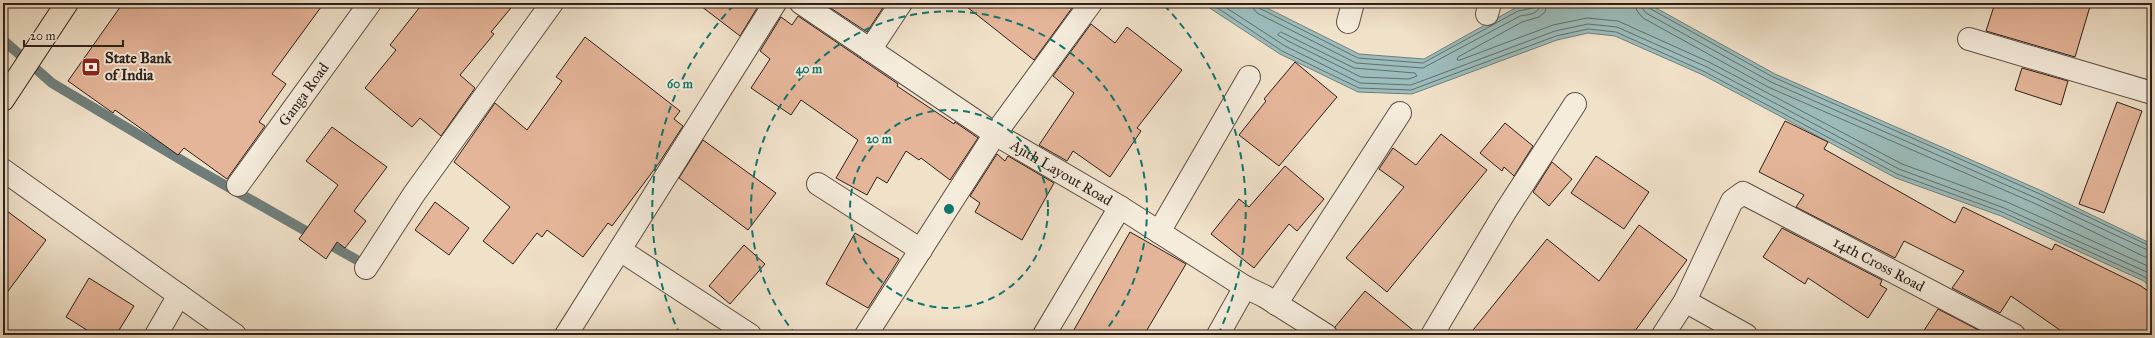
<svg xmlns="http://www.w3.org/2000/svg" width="2155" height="338" viewBox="0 0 2155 338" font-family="'IM FELL Great Primer',serif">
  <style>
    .water { fill: #9bbcbb; stroke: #6f7e7b }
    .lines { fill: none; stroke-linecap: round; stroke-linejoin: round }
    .shore { stroke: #646e6b; stroke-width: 1 }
    .stream { stroke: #6f7e7b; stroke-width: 10 }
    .building { fill: #e5b599; stroke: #2d201b }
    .minor-casing { stroke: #5e5046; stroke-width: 24 }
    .major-casing { stroke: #2d201b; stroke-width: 24 }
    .minor { stroke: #f5ecdc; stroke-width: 22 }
    .major { stroke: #f0e1c9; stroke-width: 22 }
    .ring { fill: none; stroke: #0f766e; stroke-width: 2; stroke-dasharray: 7 5 }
    .labels { text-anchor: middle; stroke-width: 4; stroke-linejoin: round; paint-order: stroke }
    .poi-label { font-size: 15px; font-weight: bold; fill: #2d201b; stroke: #f5ecdc; text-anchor: start }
    .street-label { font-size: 15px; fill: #2d201b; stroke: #f5ecdc }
    .centre { fill: #0f766e; stroke: #f5ecdc; stroke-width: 2 }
    .ring-label { font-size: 12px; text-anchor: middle; font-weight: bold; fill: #0f766e; stroke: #f5ecdc; stroke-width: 4; stroke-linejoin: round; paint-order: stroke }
  </style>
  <rect width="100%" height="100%" fill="#f0e1c9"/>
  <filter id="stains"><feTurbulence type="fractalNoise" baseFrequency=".005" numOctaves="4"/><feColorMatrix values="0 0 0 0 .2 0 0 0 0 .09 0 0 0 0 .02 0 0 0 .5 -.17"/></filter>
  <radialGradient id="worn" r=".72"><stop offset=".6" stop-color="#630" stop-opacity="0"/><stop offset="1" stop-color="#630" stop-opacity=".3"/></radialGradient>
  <path class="water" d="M1202 3H1257L1359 54 1424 59 1517 7 1544 3H1647L1775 74 2042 191 2152 244V290L2144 281 2001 216 1896 178 1703 75 1615 36 1588 33 1557 40 1412 94 1358 92 1280 54Z"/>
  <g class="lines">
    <path class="shore" d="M1210 3 1282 51 1359 88 1411 90 1556 36 1588 29 1616 32 1705 72 1897 174 2002 212 2145 277 2152 284
      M1219 3 1285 46 1360 83 1411 85 1555 31 1588 24 1617 27 1707 67 1899 169 2004 208 2147 272 2152 276
      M1252 3 1253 8 1257 13 1356 63 1423 68 1520 16C1529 14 1540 15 1540 3
      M1257 3 1259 8 1358 58 1423 63 1518 11 1533 8 1535 3
      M1547 3 1545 12 1539 17 1522 22 1458 57 1457 60H1460L1553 25 1587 18 1618 21 1709 62 1902 164 2007 202 2152 268
      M1635 3 1637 11 1643 18 1768 87 2036 204 2145 257 2152 258
      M1641 3 1642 8 1646 13 1771 82 2038 199 2152 252
      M1646 3 1649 8 1773 77 2040 194 2152 247
      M1281 32 1354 68 1415 73 1417 76 1409 79 1361 77 1288 41 1278 35Z"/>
    <path class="stream" d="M3 40 52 83 193 167 357 260"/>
  </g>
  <path class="building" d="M123 3H324L272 74 286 84 259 122 265 126 227 179 184 148 178 155 115 110 113 113 68 81Z
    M423 3H515L491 32 494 34 460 75 475 88 441 136 420 118 412 127 365 88 396 50 390 45Z
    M697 3H760L740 36Z
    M823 3H886L867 32Z
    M962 3H1066L1072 8 1034 60Z
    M1995 3H2091L2075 57 1986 31Z
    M798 16 898 84 897 86 954 124 955 122 978 138 950 180 921 158 919 160 906 151 887 183 877 177 867 195 836 178 858 140 801 100 791 115 751 88 770 59 760 51 781 17 792 25Z
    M1091 24 1115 43 1127 27 1182 70 1137 128 1141 131 1110 177 1073 151 1067 161 1039 145 1074 93 1053 76Z
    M585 37 680 111 674 119 683 126 659 163 612 226 608 223 583 257 547 230 542 237 537 233 513 264 483 241 510 207 454 162 495 103 527 130 562 81 556 77Z
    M1295 62 1337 97 1279 166 1239 135 1266 101 1264 99Z
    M2022 68 2068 81 2061 105 2015 90Z
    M2117 102 2142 111 2104 213 2079 204Z
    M1785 121 1828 142 1824 149 1955 223 1963 207 2052 250 2055 244 2141 286 2152 294V335H2067L2011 296 2000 313 1952 288 1964 271 1904 241 1895 258 1796 207 1804 195 1759 172Z
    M1505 123 1533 146 1514 176 1504 167 1502 171 1480 153Z
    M332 127 387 167 354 211 366 221 345 248 337 242 326 259 299 239 338 185 306 161Z
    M1441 134 1487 170 1387 292 1346 258 1404 187 1379 169 1393 148 1416 165Z
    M703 140 776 193 748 230 679 178Z
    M997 154 1005 161 1008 156 1054 183 1022 240 975 212 980 203 970 196Z
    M1596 156 1649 192 1624 229 1571 193Z
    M1552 162 1572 179 1549 206 1533 192Z
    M1285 166 1324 199 1297 231 1289 224 1254 268 1211 234 1239 199 1249 207Z
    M435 202 469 228 449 255 415 230Z
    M3 208 46 240 3 298Z
    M1639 225 1687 260 1632 335H1469L1547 239 1599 281Z
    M1782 228 1882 280 1880 285 1887 289 1868 318 1808 278 1805 284 1763 257Z
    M1130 232 1186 264 1144 335H1071Z
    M855 233 899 259 868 308 826 284Z
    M744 245 765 264 730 304 709 286Z
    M89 278 134 306 116 335H95L66 317Z
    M1365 291 1419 335H1338L1335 327Z
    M1938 309 1986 334 1921 335Z"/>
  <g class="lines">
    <g class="minor-casing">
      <g id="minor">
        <path id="s1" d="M801 3 995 134 1120 207 1245 287 1264 296 1326 335"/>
        <path d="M1487 14 1490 3"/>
        <path d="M1348 22 1353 3"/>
        <path d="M1969 39 2152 93"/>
        <path d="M870 50 901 3"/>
        <path d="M3 170 235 335"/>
        <path d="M818 184 921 250"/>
        <path id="s2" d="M238 185 370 3"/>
        <path d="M1159 232 1249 77"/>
        <path d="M620 250 750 335"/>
        <path d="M366 268 414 194 552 3"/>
        <path d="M1685 301 1746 335"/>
        <path d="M1276 304 1400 113"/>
        <path d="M156 335 179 295"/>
        <path d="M566 335 775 3"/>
        <path d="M866 335 995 134 1091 3"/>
        <path d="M1044 335 1120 207"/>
        <path d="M1218 335 1245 287"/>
        <path d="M1432 335 1505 212 1575 104"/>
        <path id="s3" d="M1663 335 1685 301 1732 201 1743 193 2014 335"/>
      </g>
    </g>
    <g class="major-casing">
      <path id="major" d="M3 100 67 3"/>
    </g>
    <use href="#minor" class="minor"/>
    <use href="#major" class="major"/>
  </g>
  <g class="ring">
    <circle cx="949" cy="209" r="99"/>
    <path d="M796 335A198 198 0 1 1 1102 335"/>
    <path d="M680 335A297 297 0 0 1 734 5M1164 5A297 297 0 0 1 1218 335"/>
  </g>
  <defs>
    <g id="bank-square" transform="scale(1)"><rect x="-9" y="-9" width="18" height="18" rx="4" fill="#8f2418" stroke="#f5ecdc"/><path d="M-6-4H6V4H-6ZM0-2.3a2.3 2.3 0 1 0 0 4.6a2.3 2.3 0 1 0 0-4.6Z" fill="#fff"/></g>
  </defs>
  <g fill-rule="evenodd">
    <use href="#bank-square" x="91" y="67"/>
  </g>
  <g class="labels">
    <g class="poi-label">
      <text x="105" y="63">State Bank<tspan x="105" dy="17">of India</tspan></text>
    </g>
    <g class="street-label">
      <text dy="5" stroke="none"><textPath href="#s2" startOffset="112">Ganga Road</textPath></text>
      <text dy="5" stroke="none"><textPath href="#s1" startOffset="311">Ajith Layout Road</textPath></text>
      <text dy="5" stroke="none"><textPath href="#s3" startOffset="318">14th Cross Road</textPath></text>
    </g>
  </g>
  <circle cx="949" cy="209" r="6" class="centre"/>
  <g class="ring-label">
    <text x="809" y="73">40 m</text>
    <text x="680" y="88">60 m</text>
    <text x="879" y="143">20 m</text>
  </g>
  <rect width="2155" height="338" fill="none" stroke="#f0e1c9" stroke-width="16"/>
  <rect x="4" y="4" width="2147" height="330" fill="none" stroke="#2d201b" stroke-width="2"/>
  <rect x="8" y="8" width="2139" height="322" fill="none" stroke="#2d201b"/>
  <path d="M24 40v6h99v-6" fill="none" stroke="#2d201b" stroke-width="2"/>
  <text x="30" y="40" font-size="12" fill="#2d201b" stroke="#f5ecdc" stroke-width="3" paint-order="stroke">20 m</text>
  <rect width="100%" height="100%" filter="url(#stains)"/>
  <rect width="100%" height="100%" fill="url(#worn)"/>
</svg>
